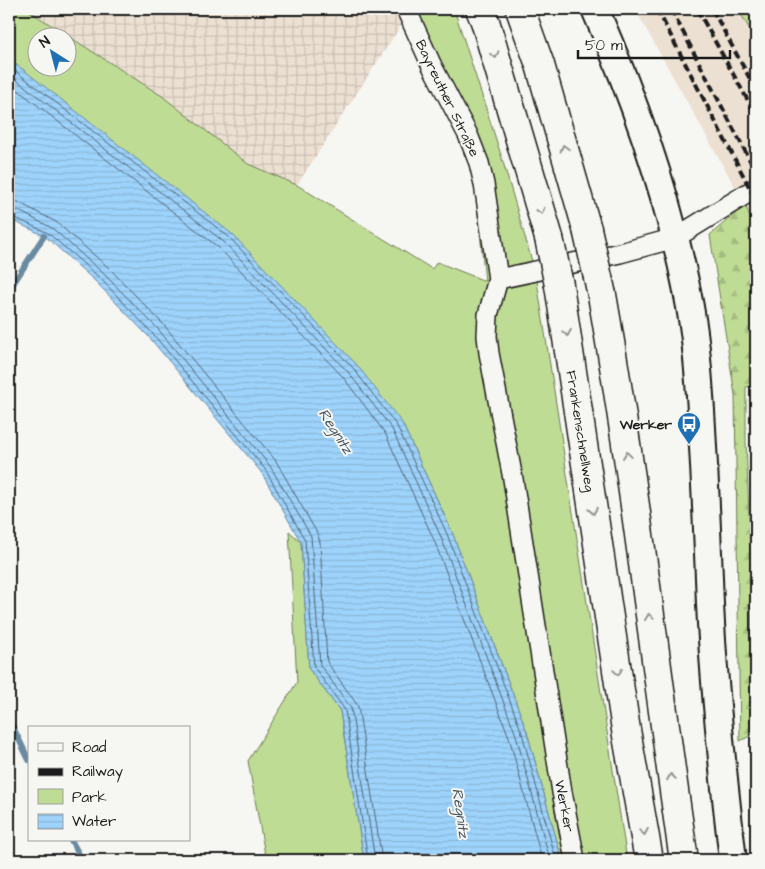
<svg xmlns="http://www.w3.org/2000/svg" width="765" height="869" viewBox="0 0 765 869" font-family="'Architects Daughter',sans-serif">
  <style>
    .built { fill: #ece0d2 }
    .industrial { fill: url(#industrial-grid) }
    .green { fill: #bfdc94; stroke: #6e7c58; fill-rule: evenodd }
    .forest { fill: url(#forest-firs); stroke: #6e7c58 }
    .water { fill: url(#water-rules); stroke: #6a8aa2 }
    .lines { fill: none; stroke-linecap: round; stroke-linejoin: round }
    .shore { stroke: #506576; stroke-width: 1 }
    .stream { stroke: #6a8aa2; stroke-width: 6 }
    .street-casing { stroke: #1c1c1c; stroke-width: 22 }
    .secondary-casing { stroke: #1c1c1c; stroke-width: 30 }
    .highway-casing { stroke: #1c1c1c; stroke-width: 31 }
    .street { stroke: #f6f6f2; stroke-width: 19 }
    .secondary { stroke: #f6f6f2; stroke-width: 26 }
    .highway { stroke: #f6f6f2; stroke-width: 28 }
    .rail { stroke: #1c1c1c; stroke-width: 4; stroke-dasharray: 8 4; stroke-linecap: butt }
    .highway-bridge-casing { stroke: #1c1c1c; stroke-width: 31; stroke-linecap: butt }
    .highway-bridge { stroke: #f6f6f2; stroke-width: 28 }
    .oneway { stroke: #949492 }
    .labels { text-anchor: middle; stroke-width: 4; stroke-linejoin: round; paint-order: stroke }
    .street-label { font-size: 14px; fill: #1c1c1c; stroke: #f6f6f2 }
    .poi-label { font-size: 14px; font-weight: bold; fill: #1c1c1c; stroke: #f6f6f2; text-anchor: end }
    .water-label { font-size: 15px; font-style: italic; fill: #43535f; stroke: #f6f6f2 }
  </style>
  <defs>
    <pattern id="industrial-grid" width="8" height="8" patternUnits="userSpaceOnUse" patternTransform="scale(1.25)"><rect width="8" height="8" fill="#ece0d2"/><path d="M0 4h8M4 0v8" fill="none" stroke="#cac0b4"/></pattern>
    <pattern id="forest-firs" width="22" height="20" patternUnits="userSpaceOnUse" patternTransform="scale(1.25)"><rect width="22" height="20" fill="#bfdc94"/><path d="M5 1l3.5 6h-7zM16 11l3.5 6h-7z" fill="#a4bc7f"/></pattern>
    <pattern id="water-rules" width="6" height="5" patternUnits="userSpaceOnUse" patternTransform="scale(1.25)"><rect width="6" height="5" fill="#9ed3fc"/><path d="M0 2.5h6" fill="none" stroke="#88b5d7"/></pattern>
  </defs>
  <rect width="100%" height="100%" fill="#f6f6f2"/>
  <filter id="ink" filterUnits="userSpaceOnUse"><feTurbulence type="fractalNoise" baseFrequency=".02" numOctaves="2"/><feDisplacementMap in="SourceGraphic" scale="10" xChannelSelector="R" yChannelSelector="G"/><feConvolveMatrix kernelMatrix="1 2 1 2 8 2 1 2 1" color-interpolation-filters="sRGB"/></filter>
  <g filter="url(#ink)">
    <path class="built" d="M635 9H738L756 40V230L745 205Z"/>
    <path class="industrial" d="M26 9H399L404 21 297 185 248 164 162 96Z"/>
    <path class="green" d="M9 9H26L162 96 248 164 297 185 432 269 437 262 485 281 473 164 399 9H454L501 155 536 275 627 860H562L527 732 452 532 402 423 25 71 9 60ZM38 38H68V68H38Z
      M738 9H756V40Z
      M289 531 301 542 309 669 340 711 364 860H266L248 761 297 682Z"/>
    <path class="forest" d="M745 205 756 230V386L746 387V441L752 589 750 736 740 741 735 395 710 235Z"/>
    <path class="water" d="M9 60 25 71 232 234 357 365 402 423 452 532 527 732 562 860H364L340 711 309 669 301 542 261 472 149 337 96 282 45 236 9 219Z"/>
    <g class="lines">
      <path class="shore" d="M9 66 229 237 353 368 397 426 447 534 522 733 556 860
        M9 74 224 242 348 372 392 429 441 537 516 735 550 860
        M9 83 219 248 343 377 385 433 434 540 509 737 542 860
        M9 201 18 202 56 222 109 268 163 324 276 461 317 533 320 542 327 662 358 706 382 860
        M9 208 15 209 52 228 104 274 158 329 270 466 311 536 320 665 351 708 375 860
        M9 215 48 233 100 278 153 334 265 469 305 540 314 667 345 710 368 860"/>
      <path class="stream" d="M9 290 44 236
        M9 719 29 760
        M71 840 82 860"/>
      <g class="street-casing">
        <path id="street" d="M406 9 432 66 468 135 479 163 484 184 498 279 488 315 487 336 489 353 513 479 562 792 575 860
          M498 279 620 253 675 238 756 188"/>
      </g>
      <g class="secondary-casing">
        <path id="secondary" d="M595 9C639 110 676 216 693 325 699 365 701 406 703 447 706 499 708 551 710 604 714 689 723 775 733 860"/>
      </g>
      <g class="highway-casing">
        <path id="highway" d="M480 9 485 21 549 238
          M520 9 540 65 587 229
          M559 285 626 730 649 860
          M602 295C635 482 656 672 684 860"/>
      </g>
      <use href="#street" class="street"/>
      <use href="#secondary" class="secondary"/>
      <use href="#highway" class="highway"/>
      <path class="rail" d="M657 9 756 200
        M671 9 756 172
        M697 9 756 115
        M712 9 756 90"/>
      <g class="highway-bridge-casing">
        <path id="highway-bridge" d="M587 229 602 295
          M549 238 559 285"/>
      </g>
      <use href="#highway-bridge" class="highway-bridge"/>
    </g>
    <defs><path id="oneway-chevron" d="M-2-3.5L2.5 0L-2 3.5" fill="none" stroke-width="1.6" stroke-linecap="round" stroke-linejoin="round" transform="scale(1.25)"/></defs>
    <g class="oneway">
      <use href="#oneway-chevron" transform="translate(495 55) rotate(73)"/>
      <use href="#oneway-chevron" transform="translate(564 148) rotate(-106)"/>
      <use href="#oneway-chevron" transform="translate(541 211) rotate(73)"/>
      <use href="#oneway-chevron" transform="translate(567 333) rotate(81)"/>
      <use href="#oneway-chevron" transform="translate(627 455) rotate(-98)"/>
      <use href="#oneway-chevron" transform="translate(593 511) rotate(81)"/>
      <use href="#oneway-chevron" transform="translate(649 617) rotate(-98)"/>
      <use href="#oneway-chevron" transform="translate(618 672) rotate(81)"/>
      <use href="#oneway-chevron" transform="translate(671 777) rotate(-99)"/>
      <use href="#oneway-chevron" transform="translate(644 832) rotate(80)"/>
    </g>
  </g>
  <defs>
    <g id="bus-pin" transform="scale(1.25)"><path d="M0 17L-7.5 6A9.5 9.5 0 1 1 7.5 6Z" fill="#1f6fb2" stroke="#f6f6f2"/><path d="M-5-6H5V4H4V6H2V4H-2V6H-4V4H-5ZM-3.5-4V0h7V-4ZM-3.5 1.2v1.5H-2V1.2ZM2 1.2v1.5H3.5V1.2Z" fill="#fff"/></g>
  </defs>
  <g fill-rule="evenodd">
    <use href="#bus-pin" x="689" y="424"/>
  </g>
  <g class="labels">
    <g class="street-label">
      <text transform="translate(448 98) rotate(64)" y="5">Bayreuther Straße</text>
      <text transform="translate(581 431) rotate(81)" y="5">Frankenschnellweg</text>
      <text transform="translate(565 806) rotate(79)" y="5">Werker</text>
    </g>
    <g class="poi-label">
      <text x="672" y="429">Werker</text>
    </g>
    <g class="water-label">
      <text transform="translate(336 431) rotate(57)" y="5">Regnitz</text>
      <text transform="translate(461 813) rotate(82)" y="5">Regnitz</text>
    </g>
  </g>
  <rect width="765" height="869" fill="none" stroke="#f6f6f2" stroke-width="30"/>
  <rect x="15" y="15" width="735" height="839" fill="none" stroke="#1c1c1c" stroke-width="2" filter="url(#ink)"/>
  <rect x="28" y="726" width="162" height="115" fill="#f6f6f2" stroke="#9f9f9c"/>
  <rect x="38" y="743" width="25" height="8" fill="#f6f6f2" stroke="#9f9f9c"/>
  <text x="72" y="752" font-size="15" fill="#1c1c1c">Road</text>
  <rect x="38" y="768" width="25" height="8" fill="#1c1c1c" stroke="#9f9f9c"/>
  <text x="72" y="776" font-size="15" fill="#1c1c1c">Railway</text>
  <rect x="38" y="789" width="25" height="15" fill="#bfdc94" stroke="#9f9f9c"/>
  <text x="72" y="802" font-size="15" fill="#1c1c1c">Park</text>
  <rect x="38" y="814" width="25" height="15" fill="url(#water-rules)" stroke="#9f9f9c"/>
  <text x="72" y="826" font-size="15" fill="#1c1c1c">Water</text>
  <g transform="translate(52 52) rotate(324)"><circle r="24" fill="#f6f6f2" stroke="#9f9f9c"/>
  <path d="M0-4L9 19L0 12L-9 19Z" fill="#1f6fb2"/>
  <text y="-8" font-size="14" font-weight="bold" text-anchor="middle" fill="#1c1c1c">N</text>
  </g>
  <path d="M578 50v8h152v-8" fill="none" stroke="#1c1c1c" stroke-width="2.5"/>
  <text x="585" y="50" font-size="15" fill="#1c1c1c" stroke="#f6f6f2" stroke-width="4" paint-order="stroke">50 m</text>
</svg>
